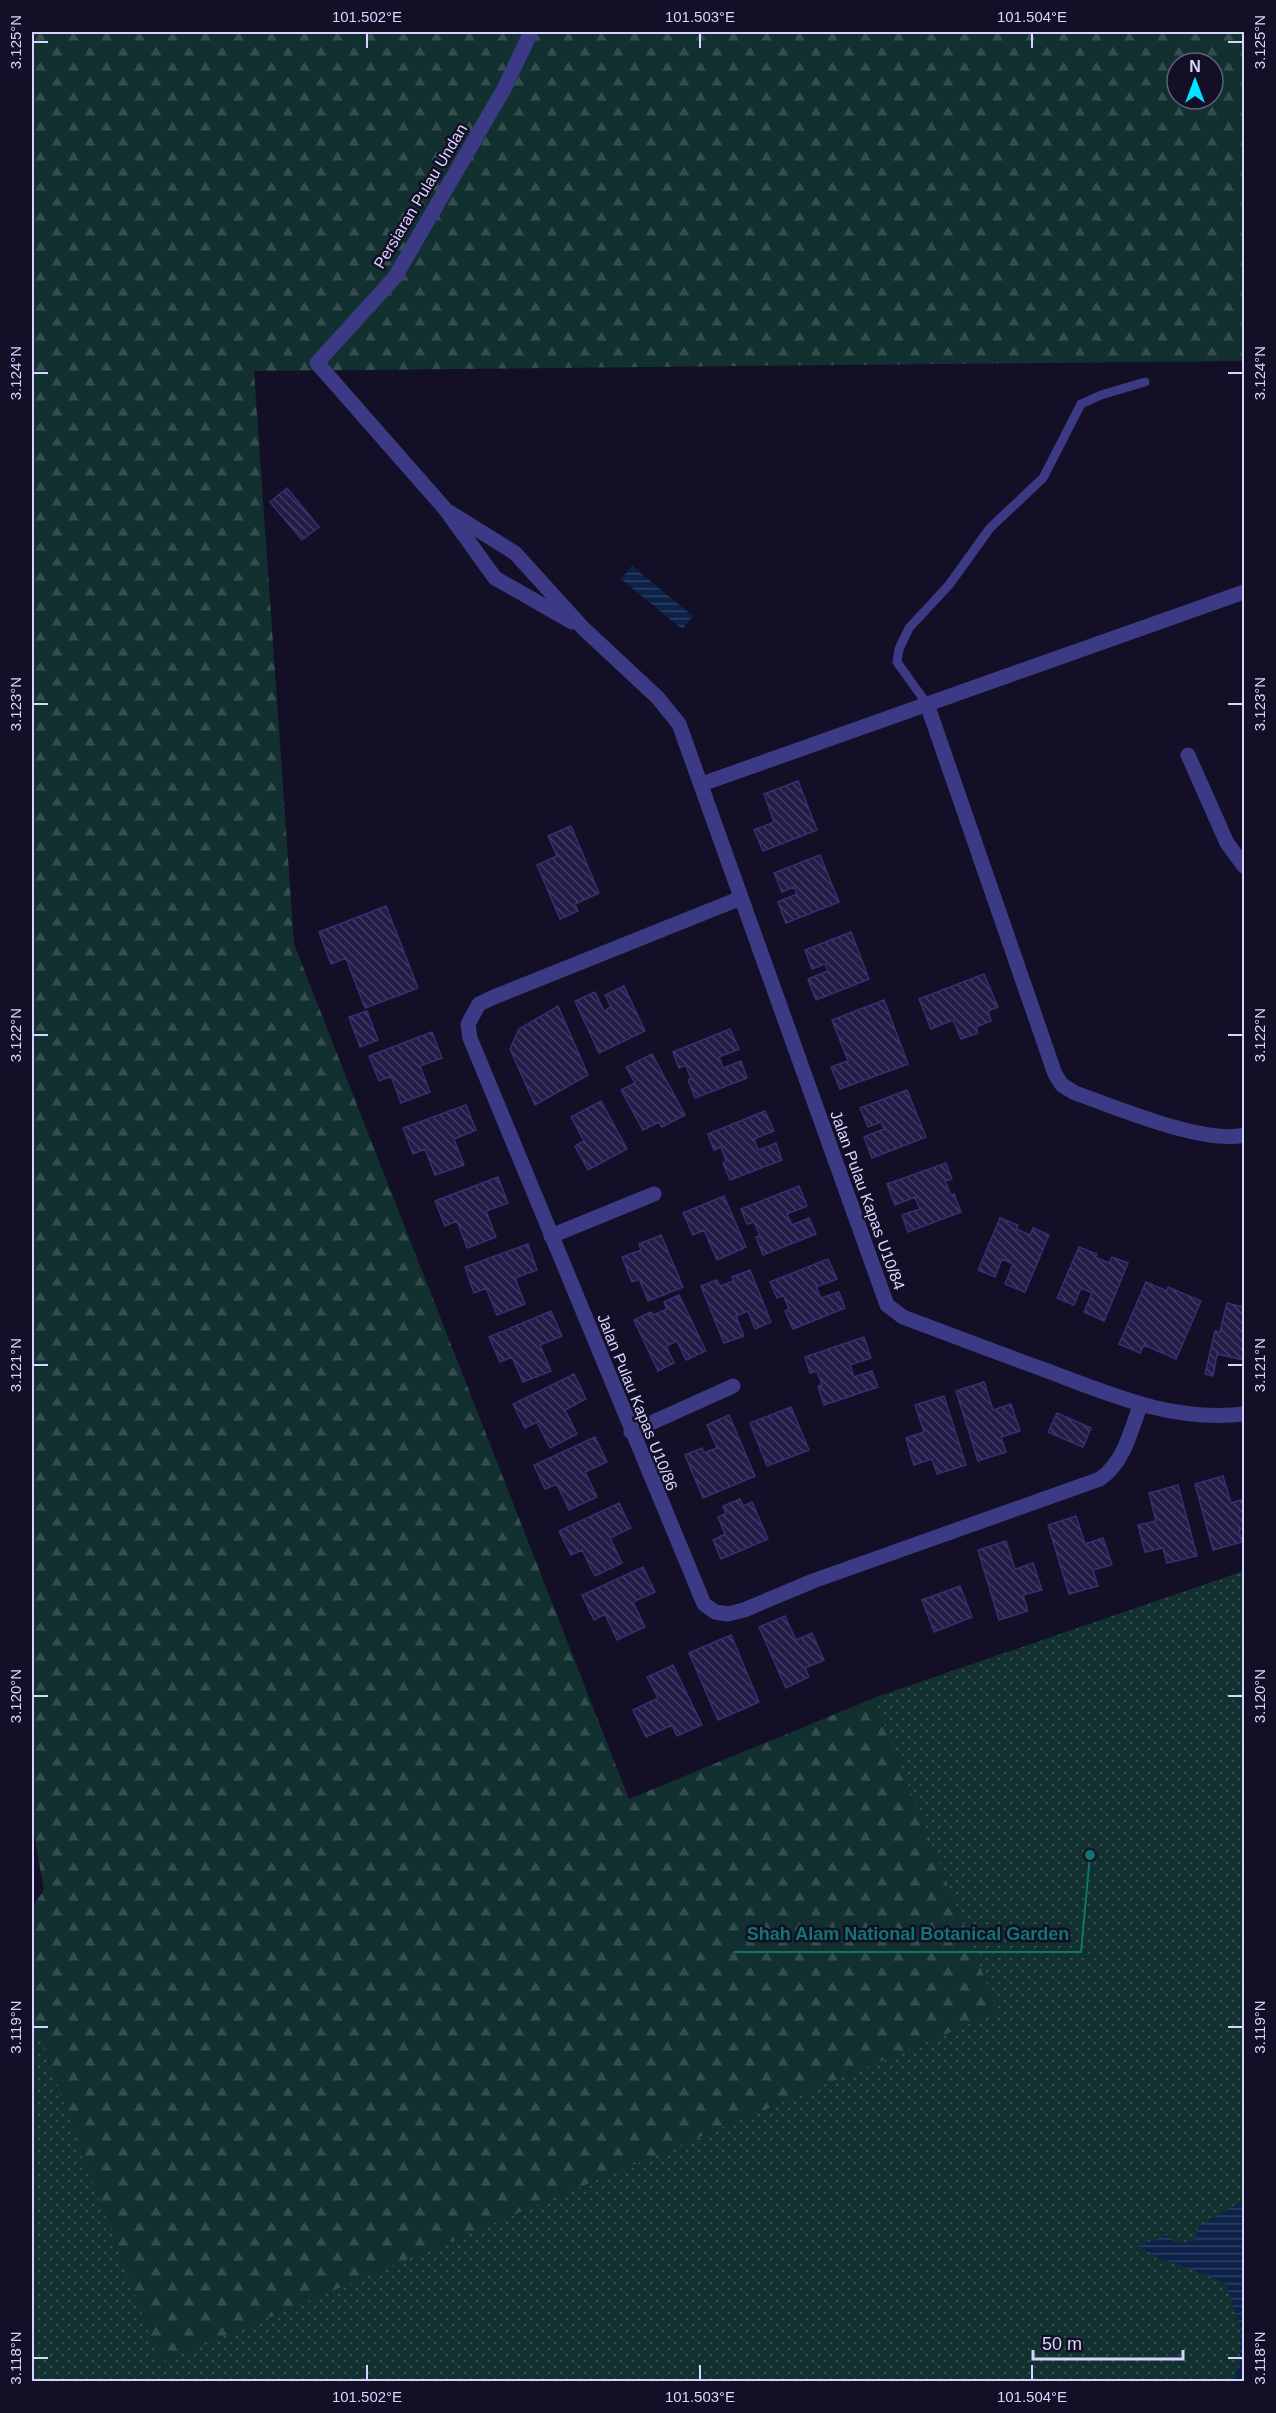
<svg xmlns="http://www.w3.org/2000/svg" width="1276" height="2413" viewBox="0 0 1276 2413" font-family="Helvetica,sans-serif">
  <style>
    .forest { fill: url(#forest-firs); fill-rule: evenodd }
    .park { fill: url(#park-dots) }
    .water { fill: url(#water-rules) }
    .lines { fill: none; stroke-linecap: round; stroke-linejoin: round }
    .stream { stroke: #0c2248; stroke-width: 6 }
    .building { fill: url(#building-back-hatch); stroke: #3b2d73; stroke-width: 1.5 }
    .lane { stroke: #3d3a85; stroke-width: 9 }
    .street { stroke: #3d3a85; stroke-width: 15 }
    .ticks { fill: none; stroke: #d9d4ff; stroke-width: 2 }
    .labels { text-anchor: middle; stroke-width: 5; stroke-linejoin: round; paint-order: stroke }
    .street-label { font-size: 16px; fill: #d9d4ff; stroke: #130f26 }
    .leader { fill: none; stroke: #0f766e; stroke-width: 2 }
    .callout-dot { fill: #0f766e; stroke: #130f26; stroke-width: 2 }
    .callout-label { font-size: 18px; text-anchor: middle; font-weight: bold; fill: #0f766e; stroke: #130f26; stroke-width: 5; stroke-linejoin: round; paint-order: stroke }
    .neatline { fill: none; stroke: #d9d4ff; stroke-width: 2 }
    .ticks-label { font-size: 15px; text-anchor: middle; fill: #d9d4ff }
  </style>
  <defs>
    <pattern id="forest-firs" width="22" height="20" patternUnits="userSpaceOnUse" patternTransform="scale(1.5)"><rect width="22" height="20" fill="#12302f"/><path d="M5 1l3.5 6h-7zM16 11l3.5 6h-7z" fill="#344d4e"/></pattern>
    <pattern id="park-dots" width="8" height="8" patternUnits="userSpaceOnUse" patternTransform="scale(1.5)"><rect width="8" height="8" fill="#12302f"/><path d="M2 2h.1M6 6h.1" fill="none" stroke="#344d4e" stroke-width="1.8" stroke-linecap="round"/></pattern>
    <pattern id="water-rules" width="6" height="5" patternUnits="userSpaceOnUse" patternTransform="scale(1.5)"><rect width="6" height="5" fill="#0c2248"/><path d="M0 2.5h6" fill="none" stroke="#2f4163"/></pattern>
    <pattern id="building-back-hatch" width="6" height="6" patternUnits="userSpaceOnUse" patternTransform="scale(1.5)"><rect width="6" height="6" fill="#241b47"/><path d="M-1 5l2 2M0 0l6 6M5-1l2 2" fill="none" stroke="#433b63"/></pattern>
  </defs>
  <rect width="100%" height="100%" fill="#130f26"/>
  <path class="forest" d="M32 32H1244V361L254 371 294 944 629 1799 874 1698 1244 1571V2381H32V1907L44 1890 32 1823ZM1177 63H1213V99H1177Z"/>
  <path class="park" d="M1244 1571V2381H32V2017L160 2363 998 2012 874 1698Z"/>
  <path class="water" d="M632 566 693 616 682 629 621 579Z
    M1244 2200V2375H1239L1241 2330 1226 2283 1160 2258 1137 2246 1168 2235 1176 2243 1195 2241 1198 2227Z"/>
  <g class="lines">
    <path class="stream" d="M1236 2382 1244 2364"/>
  </g>
  <path class="building" d="M287 488 319 527 302 540 270 502Z
    M798 781 817 830 763 851 754 830 774 822 764 794Z
    M571 826 599 893 575 904 578 911 560 919 537 865 557 856 548 836Z
    M820 855 839 902 786 923 778 902 797 894 794 887 782 892 774 873Z
    M386 906 418 988 365 1008 346 958 331 964 319 932Z
    M851 932 869 979 816 1000 808 979 828 971 825 964 812 969 805 950Z
    M984 974 998 1007 988 1011 991 1021 976 1027 978 1033 961 1039 953 1020 931 1029 919 999Z
    M624 986 645 1031 599 1053 575 1001 595 992 604 1011 611 1007 605 995Z
    M884 1000 908 1064 840 1089 831 1067 848 1061 832 1020Z
    M558 1006 588 1075 535 1105 510 1049 519 1029Z
    M367 1011 378 1040 360 1047 349 1017Z
    M730 1029 739 1049 719 1057 723 1068 741 1061 747 1078 695 1098 688 1080 691 1079 686 1065 679 1068 673 1052Z
    M432 1032 442 1058 420 1066 430 1092 401 1103 391 1076 379 1081 369 1056Z
    M652 1054 685 1115 662 1127 659 1122 643 1130 621 1090 635 1083 626 1067Z
    M907 1090 926 1137 872 1158 864 1137 884 1129 881 1122 868 1127 860 1108Z
    M601 1101 627 1149 588 1170 575 1146 584 1141 571 1117Z
    M466 1105 476 1130 454 1139 464 1165 435 1175 425 1149 413 1154 403 1128Z
    M765 1111 774 1131 754 1139 758 1150 776 1143 782 1160 730 1180 723 1163 726 1161 721 1147 714 1150 708 1134Z
    M946 1163 952 1179 945 1181 951 1195 954 1194 961 1212 908 1232 902 1215 920 1209 915 1197 895 1205 887 1184Z
    M498 1177 508 1203 486 1211 496 1237 467 1248 457 1221 445 1226 435 1201Z
    M799 1186 807 1206 787 1214 792 1225 809 1218 816 1234 763 1255 756 1237 760 1236 754 1222 747 1224 741 1209Z
    M724 1196 746 1247 717 1260 704 1230 693 1235 683 1213Z
    M1000 1218 1018 1225 1016 1229 1030 1235 1033 1228 1049 1235 1025 1292 1005 1284 1013 1264 1002 1259 995 1277 978 1270Z
    M661 1235 683 1287 648 1301 639 1279 632 1282 622 1257 641 1250 639 1244Z
    M528 1244 537 1270 515 1278 525 1304 497 1315 486 1288 474 1293 465 1267Z
    M1079 1247 1097 1254 1095 1257 1109 1263 1112 1257 1128 1263 1104 1321 1084 1312 1092 1293 1081 1288 1074 1305 1057 1298Z
    M828 1259 837 1279 816 1287 821 1298 839 1292 845 1308 793 1329 785 1311 789 1309 783 1295 777 1298 770 1282Z
    M750 1270 771 1322 755 1329 748 1311 736 1316 744 1336 724 1343 701 1286 717 1280 720 1286 734 1281 732 1277Z
    M1146 1282 1167 1291 1168 1287 1201 1301 1176 1359 1144 1345 1140 1353 1119 1344Z
    M679 1295 706 1351 686 1360 677 1341 666 1346 674 1363 658 1371 634 1320 651 1312 653 1315 667 1309 664 1302Z
    M1227 1303 1244 1307V1360L1217 1354 1213 1376 1205 1374 1215 1331 1220 1332Z
    M551 1311 562 1336 540 1345 551 1371 523 1382 512 1357 500 1362 489 1337Z
    M864 1337 871 1358 850 1365 854 1377 872 1371 878 1387 824 1405 818 1386 822 1385 817 1371 810 1373 805 1357Z
    M574 1374 586 1399 565 1410 577 1434 550 1448 537 1422 525 1428 513 1404Z
    M984 1382 993 1410 1011 1404 1020 1431 1001 1437 1006 1452 978 1461 956 1391Z
    M944 1396 966 1465 937 1474 932 1459 914 1465 906 1438 924 1432 915 1405Z
    M791 1407 809 1450 767 1466 750 1423Z
    M1057 1413 1091 1428 1083 1447 1048 1432Z
    M729 1415 755 1476 703 1498 685 1455 702 1448 704 1453 717 1448 707 1425Z
    M595 1437 607 1462 585 1472 597 1497 569 1510 557 1484 545 1489 534 1465Z
    M1223 1476 1231 1503 1244 1499V1529L1239 1530 1242 1542 1213 1550 1195 1484Z
    M1178 1485 1197 1556 1167 1563 1163 1548 1145 1552 1138 1525 1156 1521 1149 1493Z
    M740 1499 743 1506 752 1502 768 1539 721 1559 713 1540 725 1534 718 1517 726 1513 723 1506Z
    M619 1503 631 1528 610 1538 622 1563 595 1576 582 1550 571 1555 559 1531Z
    M1076 1516 1085 1544 1103 1538 1112 1565 1093 1570 1098 1586 1069 1594 1048 1525Z
    M1006 1541 1015 1569 1033 1563 1042 1590 1023 1595 1028 1611 999 1620 978 1550Z
    M643 1567 655 1592 633 1602 645 1627 617 1640 605 1614 594 1620 582 1595Z
    M960 1586 972 1617 934 1632 922 1600Z
    M785 1616 796 1640 812 1633 824 1660 805 1668 809 1677 786 1688 759 1627Z
    M731 1635 759 1702 718 1720 689 1653Z
    M673 1665 702 1725 677 1736 672 1725 646 1737 633 1710 658 1698 647 1677Z"/>
  <g class="lines">
    <path class="lane" d="M927 704 897 662 899 649 909 628 949 585 990 528 1043 478 1081 404 1101 395 1145 382"/>
    <path class="street" d="M531 32 504 89 395 277 317 363 446 510 495 578 572 622
      M446 510 515 553 583 628 658 698 679 724 887 1305 903 1317C951 1335 998 1353 1045 1370 1112 1395 1171 1422 1244 1414
      M927 704 1055 1074 1062 1085 1075 1093C1116 1107 1204 1145 1244 1135
      M1188 755 1227 843 1244 866
      M702 784 1244 592
      M741 898 494 997 479 1004 468 1024 470 1038 704 1604 715 1612 728 1614 744 1610 813 1581 1100 1479C1124 1462 1130 1433 1140 1406
      M551 1236 654 1194
      M631 1432 733 1386"/>
  </g>
  <path class="ticks" d="M367 33V48M700 33V48M1032 33V48M33 42H48M1228 42H1243M33 373H48M1228 373H1243M33 704H48M1228 704H1243M33 1035H48M1228 1035H1243M33 1365H48M1228 1365H1243M33 1696H48M1228 1696H1243M33 2027H48M1228 2027H1243M33 2358H48M1228 2358H1243M367 2365V2380M700 2365V2380M1032 2365V2380"/>
  <g class="labels">
    <g class="street-label">
      <text transform="translate(420 196) rotate(-59)" y="6">Persiaran Pulau Undan</text>
      <text transform="translate(868 1200) rotate(70)" y="6">Jalan Pulau Kapas U10/84</text>
      <text transform="translate(638 1402) rotate(68)" y="6">Jalan Pulau Kapas U10/86</text>
    </g>
  </g>
  <path class="leader" d="M1090 1855L1081 1952H734"/>
  <circle class="callout-dot" cx="1090" cy="1855" r="6"/>
  <g class="callout-label">
    <text x="908" y="1940">Shah Alam National Botanical Garden</text>
  </g>
  <rect width="1276" height="2413" fill="none" stroke="#130f26" stroke-width="66"/>
  <g transform="translate(1195 81)"><circle r="28" fill="#130f26" stroke="#625e7d" stroke-width="1.5"/>
  <path d="M0-4.5L10 22L0 15L-10 22Z" fill="#00e5ff"/>
  <text y="-9" font-size="16" font-weight="bold" text-anchor="middle" fill="#d9d4ff">N</text>
  </g>
  <path d="M1033 2350v9h150v-9" fill="none" stroke="#d9d4ff" stroke-width="3"/>
  <text x="1042" y="2350" font-size="18" fill="#d9d4ff" stroke="#130f26" stroke-width="4.5" paint-order="stroke">50 m</text>
  <rect x="33" y="33" width="1210" height="2347" class="neatline"/>
  <g class="ticks-label">
    <text x="367" y="22">101.502°E</text>
    <text x="700" y="22">101.503°E</text>
    <text x="1032" y="22">101.504°E</text>
    <text transform="translate(16 42) rotate(-90)" y="5">3.125°N</text>
    <text transform="translate(1260 42) rotate(-90)" y="5">3.125°N</text>
    <text transform="translate(16 373) rotate(-90)" y="5">3.124°N</text>
    <text transform="translate(1260 373) rotate(-90)" y="5">3.124°N</text>
    <text transform="translate(16 704) rotate(-90)" y="5">3.123°N</text>
    <text transform="translate(1260 704) rotate(-90)" y="5">3.123°N</text>
    <text transform="translate(16 1035) rotate(-90)" y="5">3.122°N</text>
    <text transform="translate(1260 1035) rotate(-90)" y="5">3.122°N</text>
    <text transform="translate(16 1365) rotate(-90)" y="5">3.121°N</text>
    <text transform="translate(1260 1365) rotate(-90)" y="5">3.121°N</text>
    <text transform="translate(16 1696) rotate(-90)" y="5">3.120°N</text>
    <text transform="translate(1260 1696) rotate(-90)" y="5">3.120°N</text>
    <text transform="translate(16 2027) rotate(-90)" y="5">3.119°N</text>
    <text transform="translate(1260 2027) rotate(-90)" y="5">3.119°N</text>
    <text transform="translate(16 2358) rotate(-90)" y="5">3.118°N</text>
    <text transform="translate(1260 2358) rotate(-90)" y="5">3.118°N</text>
    <text x="367" y="2402">101.502°E</text>
    <text x="700" y="2402">101.503°E</text>
    <text x="1032" y="2402">101.504°E</text>
  </g>
</svg>
